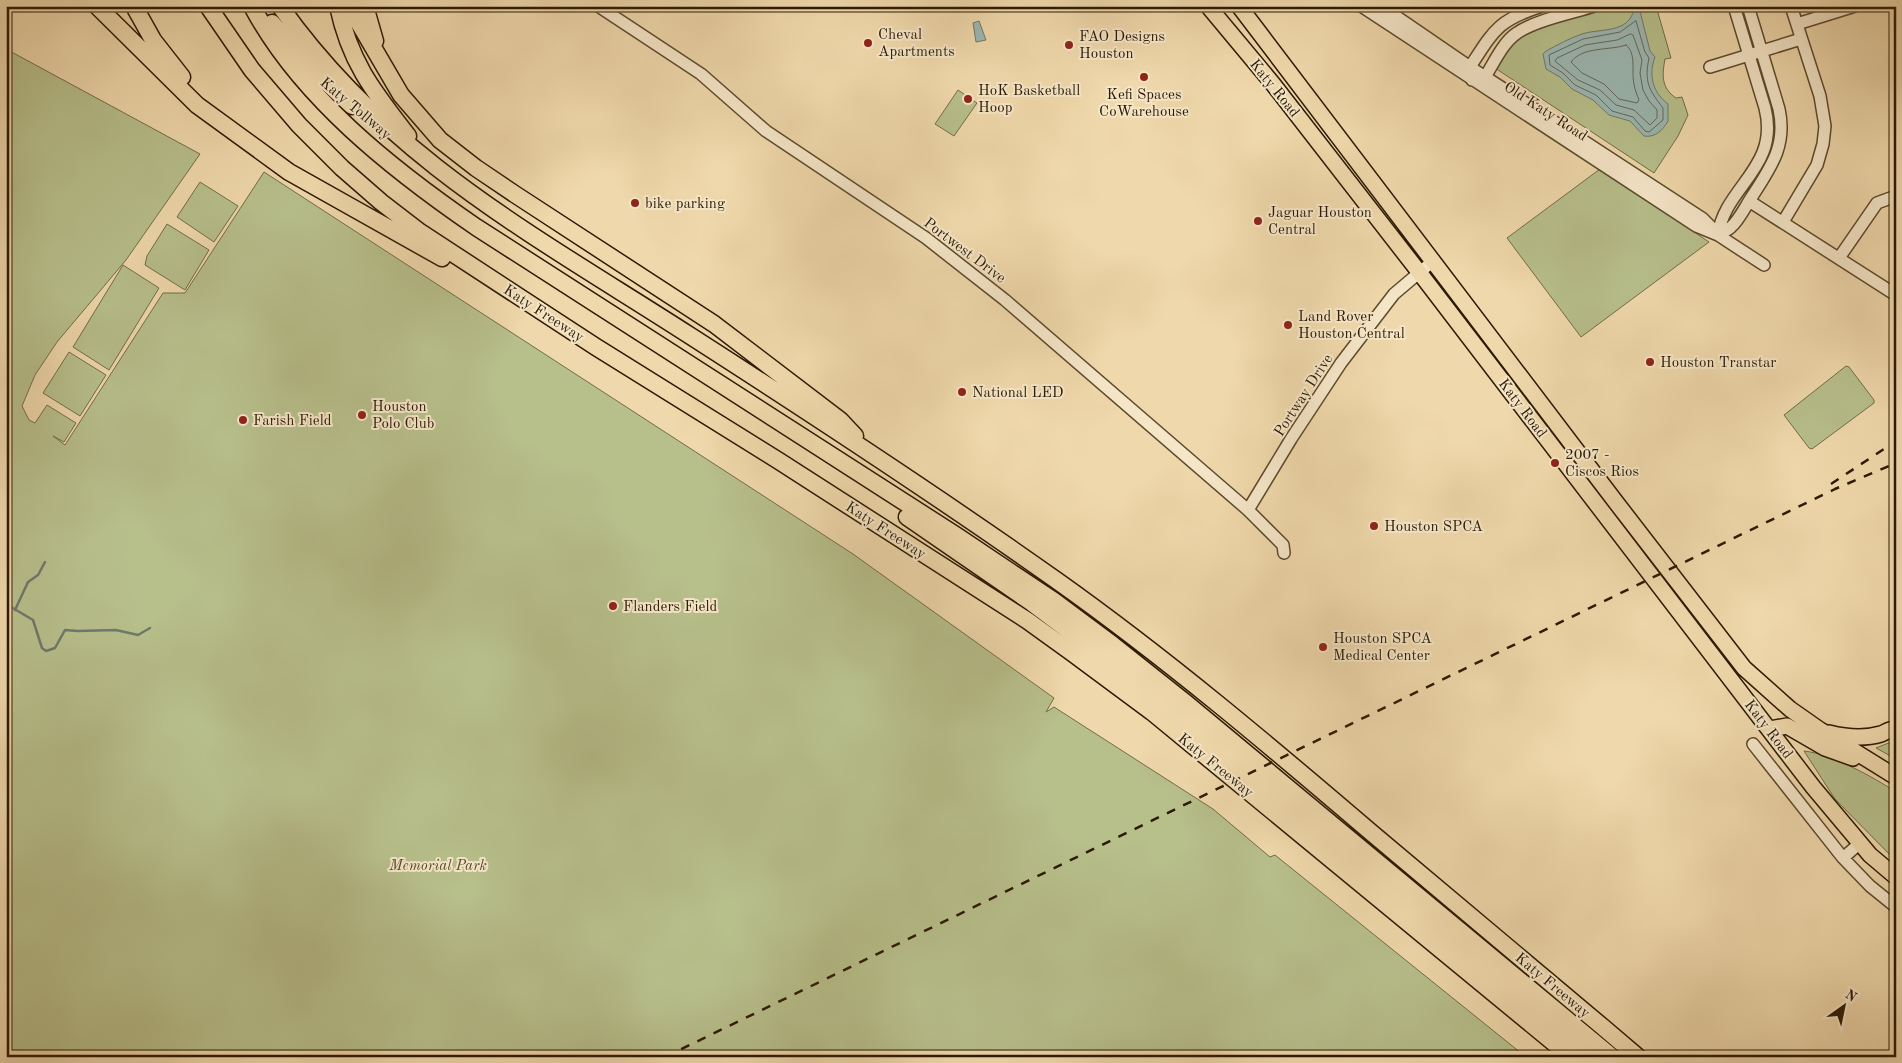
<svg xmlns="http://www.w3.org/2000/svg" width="1902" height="1063" viewBox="0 0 1902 1063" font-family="'Old Standard TT',serif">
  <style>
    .green { fill: #b7bf8b; stroke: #726c47 }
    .water { fill: #9cb8b2; stroke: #6f796c }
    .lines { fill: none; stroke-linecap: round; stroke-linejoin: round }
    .shore { stroke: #64695a; stroke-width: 1 }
    .stream { stroke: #6f796c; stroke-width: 2.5 }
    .minor-casing { stroke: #5d4a2d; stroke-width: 14 }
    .major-casing { stroke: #2c1a03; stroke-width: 18 }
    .highway-casing { stroke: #2c1a03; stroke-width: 19 }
    .minor { stroke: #f5e6c8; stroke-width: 11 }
    .major { stroke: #efd8ab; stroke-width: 15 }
    .highway { stroke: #efd8ab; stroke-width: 16 }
    .rail { stroke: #2c1a03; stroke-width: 2.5; stroke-dasharray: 9 9; stroke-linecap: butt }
    .poi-dot { fill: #8f2418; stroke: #f5e6c8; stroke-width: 2 }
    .labels { text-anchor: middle; stroke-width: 4; stroke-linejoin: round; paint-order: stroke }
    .poi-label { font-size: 15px; fill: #2c1a03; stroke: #f5e6c8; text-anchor: start }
    .street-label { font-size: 15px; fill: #2c1a03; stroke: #f5e6c8 }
    .park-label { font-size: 15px; font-style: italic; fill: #564c2c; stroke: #f5e6c8 }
  </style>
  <rect width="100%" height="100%" fill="#efd8ab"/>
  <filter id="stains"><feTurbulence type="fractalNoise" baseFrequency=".004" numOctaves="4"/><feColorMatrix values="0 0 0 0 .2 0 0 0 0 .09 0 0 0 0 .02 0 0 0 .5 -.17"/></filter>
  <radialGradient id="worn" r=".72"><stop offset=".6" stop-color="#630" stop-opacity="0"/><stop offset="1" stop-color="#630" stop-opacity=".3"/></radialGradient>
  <path class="green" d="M1608 6H1656L1671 58 1665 59C1662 75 1661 88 1676 98L1682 97 1688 115 1678 136 1654 173 1495 68 1510 44 1527 31Z
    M6 49 200 154 126 260 57 342 35 375 22 406 29 420 35 423 47 405 76 423 64 442 53 436 65 445 163 293H185L264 172 853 554 1054 698 1046 712 1054 707 1213 809 1270 857 1275 855 1526 1057H6Z
    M958 90 977 103 954 136 935 124Z
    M1600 169 1709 242 1581 337 1507 238Z
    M200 182 238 206 214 242 177 217Z
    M167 224 209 250 185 290 145 265 147 256Z
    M123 265 159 288 109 370 73 347Z
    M69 352 106 375 80 416 43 393Z
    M1846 366 1849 367 1874 400V403L1812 449 1809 448 1784 415Z
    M1896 740V759L1876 748Z
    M1804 751C1832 754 1873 777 1896 792V861L1835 799Z"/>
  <path class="water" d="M1639 7 1650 51 1655 57C1648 75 1653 93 1668 104V121C1663 130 1655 138 1644 136L1630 121 1609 115 1593 100 1572 89 1560 77 1546 69 1543 54 1546 51C1557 45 1570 38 1582 34 1600 28 1629 34 1634 9Z
    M979 21 986 40 976 42 973 23Z"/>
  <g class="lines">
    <path class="shore" d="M1636 21 1645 52 1649 58C1644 82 1649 90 1663 108V120L1649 132 1645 131 1633 117 1612 111 1596 95 1575 85 1563 73 1550 65 1549 55 1583 39 1620 32Z
      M1631 34 1633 35 1642 60 1640 73 1643 90 1649 101 1657 110V118L1650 125 1634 110 1616 105 1600 90 1578 80 1555 61 1557 58 1585 45 1617 40Z
      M1626 45C1637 54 1631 71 1634 84 1635 90 1637 95 1639 100L1637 103 1619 99 1604 84 1582 73 1571 62C1583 46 1609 51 1626 45Z"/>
    <path class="stream" d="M6 604 33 620 42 648 46 651 55 648 65 630 78 631 116 630 138 635 150 628
      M15 610 28 582 38 575 45 562"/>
    <g class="minor-casing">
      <path id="minor" d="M598 6 701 74 766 131 926 238 1005 300 1248 510 1283 545 1284 553
        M1361 6 1696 226 1718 235 1764 265
        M1381 6 1470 67 1702 218 1715 231
        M1542 6C1498 20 1494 30 1470 67L1472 80 1485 77C1494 63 1503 42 1517 33 1536 20 1572 13 1594 6
        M1797 24 1855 6
        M1710 67 1801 39
        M1749 201 1896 295
        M1783 222 1817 165 1823 144 1825 126 1820 96 1791 6
        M1718 235C1722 232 1728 230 1731 227 1740 219 1746 205 1753 195 1771 167 1787 145 1779 109L1748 6
        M1718 235C1725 186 1780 168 1765 108L1734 6
        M1839 258 1877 203 1896 196
        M1248 510 1291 439 1341 363 1394 294 1433 261
        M1753 744 1843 858 1870 886 1896 907
        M1843 858 1860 843"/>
    </g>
    <g class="major-casing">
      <path id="major" d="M1208 6 1273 84 1419 272 1813 787 1870 855 1896 877
        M1239 6 1615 501 1744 668 1790 709 1820 730 1896 777
        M1770 729 1787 726 1825 748 1853 758
        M1829 733C1845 737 1864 739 1881 734 1886 732 1889 729 1896 729"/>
    </g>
    <g class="highway-casing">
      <path id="highway" d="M97 6 197 105 289 172 442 258
        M134 6 153 40 182 77
        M208 6 252 70 299 125 342 168 381 202 420 232 596 347 779 461 1028 621 1071 652 1152 712 1571 1057
        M252 6C300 97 393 170 476 227L957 536 1054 601 1113 645 1186 703 1612 1057
        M280 6C387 158 537 237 689 335 812 414 936 495 1056 580 1166 658 1270 746 1373 834 1461 908 1550 982 1638 1057
        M338 6C350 63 374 92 408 136
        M349 6 401 95 440 140 476 168 516 195 714 324 840 420 855 436
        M365 6 375 41
        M272 23 308 65 352 106
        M907 517 1032 603 1108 660 1182 718 1591 1057"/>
    </g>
    <use href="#minor" class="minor"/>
    <use href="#major" class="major"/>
    <use href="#highway" class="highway"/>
    <path class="rail" d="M1831 484 1896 441
      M665 1057 1835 489 1896 463"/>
  </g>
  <g class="poi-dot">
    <circle cx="868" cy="43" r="5"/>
    <circle cx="1069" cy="45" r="5"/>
    <circle cx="1144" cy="77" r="5"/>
    <circle cx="968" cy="99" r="5"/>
    <circle cx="635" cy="203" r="5"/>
    <circle cx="1258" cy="221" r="5"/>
    <circle cx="1288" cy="325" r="5"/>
    <circle cx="1650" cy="362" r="5"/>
    <circle cx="962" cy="392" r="5"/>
    <circle cx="362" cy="415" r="5"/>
    <circle cx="243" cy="420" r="5"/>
    <circle cx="1555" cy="463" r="5"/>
    <circle cx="1374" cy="526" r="5"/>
    <circle cx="613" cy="606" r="5"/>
    <circle cx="1323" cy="647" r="5"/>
  </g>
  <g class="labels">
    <g class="poi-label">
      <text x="878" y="39">Cheval<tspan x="878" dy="17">Apartments</tspan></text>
      <text x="1079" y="41">FAO Designs<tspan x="1079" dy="17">Houston</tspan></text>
      <text x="978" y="95">HoK Basketball<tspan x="978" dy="17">Hoop</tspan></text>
      <text x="1144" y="99" text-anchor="middle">Kefi Spaces<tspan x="1144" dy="17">CoWarehouse</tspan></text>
      <text x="645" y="208">bike parking</text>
      <text x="1268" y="217">Jaguar Houston<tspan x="1268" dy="17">Central</tspan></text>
      <text x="1298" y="321">Land Rover<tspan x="1298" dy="17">Houston Central</tspan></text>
      <text x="1660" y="367">Houston Transtar</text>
      <text x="972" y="397">National LED</text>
      <text x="372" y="411">Houston<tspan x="372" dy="17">Polo Club</tspan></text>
      <text x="253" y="425">Farish Field</text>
      <text x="1565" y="459">2007 -<tspan x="1565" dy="17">Ciscos Rios</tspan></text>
      <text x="1384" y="531">Houston SPCA</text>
      <text x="623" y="611">Flanders Field</text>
      <text x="1333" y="643">Houston SPCA<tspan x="1333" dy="17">Medical Center</tspan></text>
    </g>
    <g class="street-label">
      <text transform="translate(1275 88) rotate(51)" y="5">Katy Road</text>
      <text transform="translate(356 108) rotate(40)" y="5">Katy Tollway</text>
      <text transform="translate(1546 111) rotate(33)" y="5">Old Katy Road</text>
      <text transform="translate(965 250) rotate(37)" y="5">Portwest Drive</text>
      <text transform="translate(544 313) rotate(33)" y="5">Katy Freeway</text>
      <text transform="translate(1303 395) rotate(-57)" y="5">Portway Drive</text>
      <text transform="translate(1523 408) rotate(53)" y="5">Katy Road</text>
      <text transform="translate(886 530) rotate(33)" y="5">Katy Freeway</text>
      <text transform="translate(1769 729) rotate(53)" y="5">Katy Road</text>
      <text transform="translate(1216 765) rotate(39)" y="5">Katy Freeway</text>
      <text transform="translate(1553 985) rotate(40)" y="5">Katy Freeway</text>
    </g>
    <g class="park-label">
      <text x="438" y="870">Memorial Park</text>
    </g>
  </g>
  <rect width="1902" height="1063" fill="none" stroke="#efd8ab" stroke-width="25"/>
  <rect x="8" y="8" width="1887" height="1048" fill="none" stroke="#2c1a03" stroke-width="2.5"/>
  <rect x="12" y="12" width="1877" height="1038" fill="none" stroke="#2c1a03"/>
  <g transform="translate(1844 1006) rotate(33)" stroke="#f5e6c8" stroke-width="4" paint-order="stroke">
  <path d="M0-4L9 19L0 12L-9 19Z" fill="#2c1a03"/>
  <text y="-8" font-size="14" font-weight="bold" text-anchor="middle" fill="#2c1a03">N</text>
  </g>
  <rect width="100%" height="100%" filter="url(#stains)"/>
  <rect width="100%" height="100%" fill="url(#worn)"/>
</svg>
